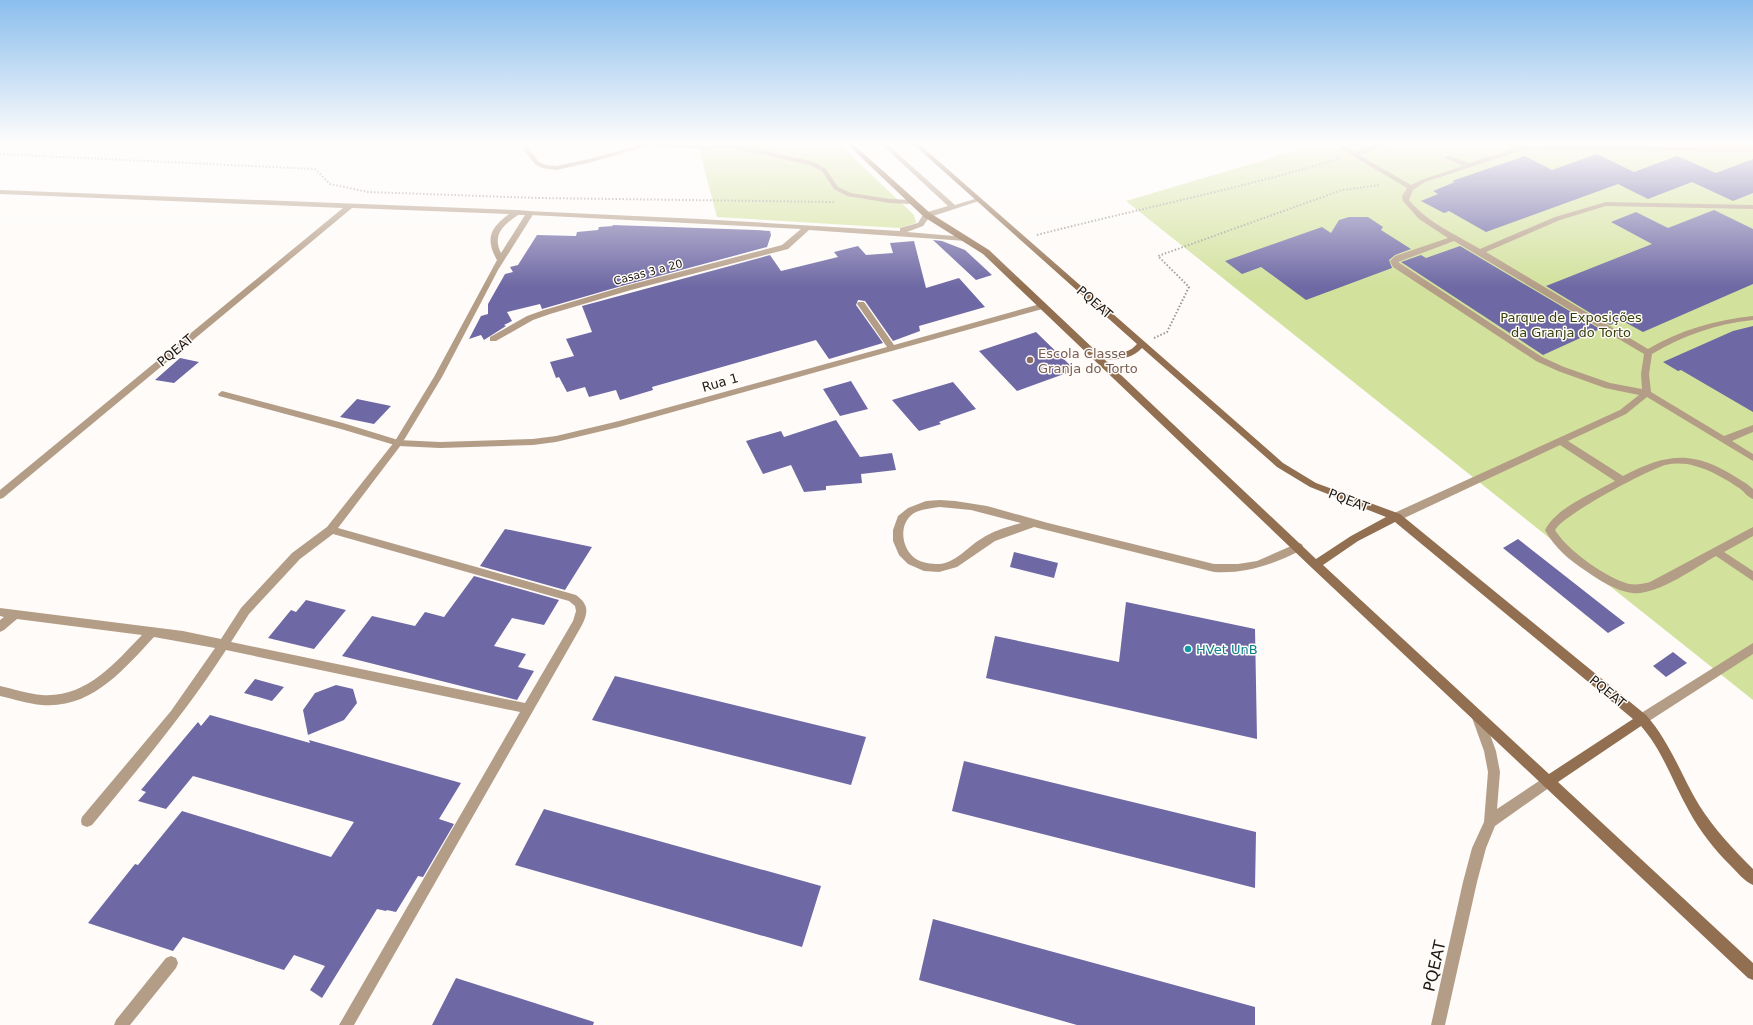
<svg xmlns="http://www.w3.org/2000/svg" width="1753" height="1025" viewBox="0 0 1753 1025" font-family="'DejaVu Sans',sans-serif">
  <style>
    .green { fill: #d2e19c }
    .building { fill: #6e68a4 }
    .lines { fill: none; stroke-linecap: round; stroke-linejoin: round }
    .path { stroke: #9a9692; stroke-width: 2; stroke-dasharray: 1.5 2; stroke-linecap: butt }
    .lane { fill: #b49d87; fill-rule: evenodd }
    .street { fill: #b49d87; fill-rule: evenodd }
    .secondary { fill: #916f50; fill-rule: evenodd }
    .education-dot { fill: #8d6e63; stroke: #fefbf8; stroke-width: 1.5 }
    .culture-dot { fill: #0f9aa8; stroke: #fefbf8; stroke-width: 1.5 }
    .labels { text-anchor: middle; stroke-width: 3; stroke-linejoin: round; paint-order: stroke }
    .far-street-label { font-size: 11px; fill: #1d1813; stroke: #fefbf8 }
    .street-label { font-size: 13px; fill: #1d1813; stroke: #fefbf8 }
    .park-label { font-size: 13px; fill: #38400c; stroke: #fefbf8 }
    .education-label { font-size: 13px; fill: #785e54; stroke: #fefbf8; text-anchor: start }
    .culture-label { font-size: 13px; fill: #0d838f; stroke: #fefbf8; text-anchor: start }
    .near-street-label { font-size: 16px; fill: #1d1813; stroke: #fefbf8 }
  </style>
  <rect width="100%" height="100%" fill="#fefbf8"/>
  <path class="green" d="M728 144H839L914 215 916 223 899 228 717 217 698 145 712 147Z
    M1317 144H1753V700L1126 201Z"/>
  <path class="building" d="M1597 154 1634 172 1677 156 1716 173 1753 159V193L1733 201 1692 182 1648 199 1618 184 1486 232 1449 211 1444 213 1421 201 1438 194 1433 191 1455 182 1452 181 1525 156 1552 170Z
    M1714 210 1753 229V284L1643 332 1621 320 1610 325 1546 286 1652 244 1611 222 1636 212 1668 228Z
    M1349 217H1368L1383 227 1381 230 1411 249 1395 255 1389 260 1392 268 1306 300 1261 267 1242 274 1225 261 1322 227 1331 233 1339 220Z
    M612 225 756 230 770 231 771 235 767 247 625 285 542 309 540 304 507 312 512 321 504 325 506 326 484 340 481 335 469 339 481 316 488 314V304L505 274 513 272 510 267 518 265 537 235 576 236 577 232 598 230 599 227 613 226Z
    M933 240 942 241 965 250 992 275 976 280Z
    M914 241 926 288 959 278 985 307 919 326 920 331 893 341 865 301 858 300 856 305 883 343 829 359 816 340 652 387 653 390 620 400 616 390 589 397 585 387 567 392 559 377 556 378 550 362 574 356 566 339 592 332 582 306 770 255 781 271 838 257 834 252 858 246 866 255 893 253 890 243Z
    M1460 246 1600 329 1543 355 1401 262 1421 255 1426 258Z
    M1753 326V412L1681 370 1678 371 1663 362 1733 331Z
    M1036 332 1075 370 1017 391 979 351Z
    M180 358 199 362 174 383 155 380Z
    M851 381 868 409 840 416 823 389Z
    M953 382 976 409 944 420 939 422 941 424 919 431 892 400Z
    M357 399 391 406 374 424 340 417Z
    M836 420 860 457 892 453 896 470 861 474 862 483 826 486V490L804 492 791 465 763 474 746 441 781 431 784 437Z
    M505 529 592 547 565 590 480 566Z
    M1518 539 1625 623 1608 633 1503 548Z
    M1014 552 1058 563 1054 578 1010 567Z
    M474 576 559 600 544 625 512 618 494 646 526 654 518 667 534 671 517 700 342 656 372 616 415 626 425 612 444 617Z
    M306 600 346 610 314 649 268 638 291 610 296 612Z
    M1126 602 1255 629 1257 739 986 678 995 636 1119 662Z
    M1673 652 1687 663 1666 677 1653 666Z
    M615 676 866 737 851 785 592 720Z
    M255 679 284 687 272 701 244 693Z
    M336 685 353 689 357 703 344 720 308 735 303 710 315 693Z
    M210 715 310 743 309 740 461 783 439 819 454 824 423 877 418 876 396 912 387 910 386 911 377 909 322 998 310 990 325 966 294 955 284 970 183 937 173 951 88 923 135 864 138 865 182 811 331 857 354 822 193 776 166 809 138 801 146 792 141 790 198 722 201 726Z
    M964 761 1256 832 1255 888 952 811Z
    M544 809 821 886 802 947 515 865Z
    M933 919 1255 1007V1025H1077L919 980Z
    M456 978 594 1022 593 1025H432Z"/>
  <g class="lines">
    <path class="path" d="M0 154 315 169 330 184 368 192 539 198 836 202
      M1037 235C1137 209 1239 189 1338 159
      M1154 338 1167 332 1189 287 1158 256 1342 190 1381 185"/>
    <path class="lane" d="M881 144H887L955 205 978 198 982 200 930 217H924V213L948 206Z
      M1333 144H1340L1354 152 1379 144H1387L1386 145 1359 155 1411 185 1421 180 1463 166 1445 158V156H1449L1469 163 1514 149 1531 145 1753 148V152L1531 149 1517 152 1425 182 1413 190 1409 200C1428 223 1455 234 1480 249L1555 217 1606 202 1753 205V209L1606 206 1560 220 1486 252 1648 349C1680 330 1715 320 1753 316V320C1716 324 1684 335 1652 354L1649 374 1651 392 1724 436 1753 425V432L1732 441 1753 454V461L1647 397 1626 414 1568 441 1623 476C1674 449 1699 452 1747 484L1753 489V499C1747 497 1744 491 1739 488 1726 479 1710 470 1695 466 1685 463 1675 463 1665 465 1646 471 1564 514 1555 530 1567 550 1606 578 1629 584 1636 585 1643 584 1650 582L1753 527V536L1724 552 1753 571V581L1716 556C1695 568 1656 596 1632 593 1616 591 1599 580 1586 571 1569 560 1554 547 1545 530 1558 506 1592 494 1615 481L1560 445 1400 520H1392L1391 517 1392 514 1620 410 1639 395 1605 388 1558 371 1536 361 1393 267 1390 261 1395 256 1448 238 1419 219 1403 201 1402 196 1407 188ZM1454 241 1644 354 1641 374 1642 389 1610 383 1564 367 1542 357 1398 262Z
      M0 190 517 210 530 211 534 213 498 270 442 377 401 445 338 528 576 595C588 604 589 611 582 625L354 1025H339L520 712 226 650C186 712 139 768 92 825L87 827 82 825 81 821 82 817 171 711 215 648 154 637C124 669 92 709 42 705 28 704 14 699 0 696V686C14 689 28 694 42 695 86 698 114 664 142 635L17 619 4 630 0 632V620L4 617 0 616V608L183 631 221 639 241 608 292 553 327 527 395 441 434 377 497 260C485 239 490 228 509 214L352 208 3 498 0 499V490L343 208 0 194ZM518 215H525L501 253C492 235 503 225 518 215ZM333 534 569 601 575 606 576 611 573 621 525 703 231 642 249 614 300 559Z
      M940 500 955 501 987 506 1048 523 1214 564H1238L1257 561 1298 543 1302 544 1303 547 1302 550C1273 564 1247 574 1214 572L1034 527 995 541 957 567 939 572 924 571 908 564 899 555 893 541V530L898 516 908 508 926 501ZM940 507 971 510 1021 523C1007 527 993 531 981 539 967 547 956 563 939 564 931 564 922 563 916 559 900 548 898 521 916 512 924 509 932 508 940 507Z
      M1753 643V654L1646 723 1642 724 1638 723 1636 719 1638 715Z
      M1477 710 1481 711 1483 715 1496 751 1500 772 1497 809 1545 777 1549 775 1553 777 1555 781 1553 785 1495 826 1486 848 1477 882 1445 1025H1431L1463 882 1472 848 1484 822 1488 772 1484 751 1471 715 1473 711Z
      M171 956 176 958 178 963 176 968 130 1025H114L116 1020 166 958Z"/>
    <path class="street" d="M519 144H525L539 162 546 165 556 166 589 159 643 144 707 145 735 144 814 162 826 169 838 187 851 193 890 199 911 200 915 202 911 204 890 203 847 196 834 189 822 171 810 165 727 147 707 149 648 146 592 162 556 170 542 168 535 164Z
      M527 211 700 219 900 231V228L918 223 924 213H927L931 215 923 226 907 232 966 237 970 239 966 241 809 230 788 249 631 290 550 314 533 320 496 341H490V337L527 316 544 310 625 286 782 245 801 229 530 215 526 213Z
      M858 302H864L894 345 1040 304H1043L1047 306 1046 308 619 427 556 442 533 445 440 448 398 446 341 429 219 396 218 394 222 391 343 423 398 440 440 442 533 439 556 436 619 421 887 347 857 304Z"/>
    <path class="secondary" d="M847 144H853L930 213 989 250 1097 352C1111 354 1127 356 1137 344L913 144H919L1283 463 1316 483 1400 514 1646 715C1670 742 1681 775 1699 805 1714 829 1733 849 1753 869V885C1744 881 1737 872 1730 865 1714 849 1700 831 1689 811 1673 783 1663 751 1641 726L1558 782 1753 963V980L1748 978 1312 568 983 254 924 217ZM1142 348 1277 467 1310 487 1386 517 1351 536 1316 559 1104 359C1118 360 1132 359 1142 348ZM1395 522 1633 719 1549 774 1323 565 1358 541Z"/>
  </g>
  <linearGradient id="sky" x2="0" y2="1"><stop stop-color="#8bbeed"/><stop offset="0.5" stop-color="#fffdfc"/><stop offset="1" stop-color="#fffdfc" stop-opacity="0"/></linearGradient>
  <rect width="1753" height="287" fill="url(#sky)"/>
  <circle class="education-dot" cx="1030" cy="360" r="4"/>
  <circle class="culture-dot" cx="1188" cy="649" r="4"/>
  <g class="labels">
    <g class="far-street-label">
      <text transform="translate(648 272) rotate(-15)" y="4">Casas 3 a 20</text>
    </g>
    <g class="street-label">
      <text transform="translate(1095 302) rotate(41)" y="5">PQEAT</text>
      <text transform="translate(175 350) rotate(-40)" y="5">PQEAT</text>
      <text transform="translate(720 382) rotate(-16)" y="5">Rua 1</text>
      <text transform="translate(1349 500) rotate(21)" y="5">PQEAT</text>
      <text transform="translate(1608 691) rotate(39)" y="5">PQEAT</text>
    </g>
    <g class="park-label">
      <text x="1571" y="322">Parque de Exposições<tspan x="1571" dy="15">da Granja do Torto</tspan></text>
    </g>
    <g class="education-label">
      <text x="1038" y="358">Escola Classe<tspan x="1038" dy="15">Granja do Torto</tspan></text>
    </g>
    <g class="culture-label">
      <text x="1196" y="654">HVet UnB</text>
    </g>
    <g class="near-street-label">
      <text transform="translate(1434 966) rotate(-77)" y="6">PQEAT</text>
    </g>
  </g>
</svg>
